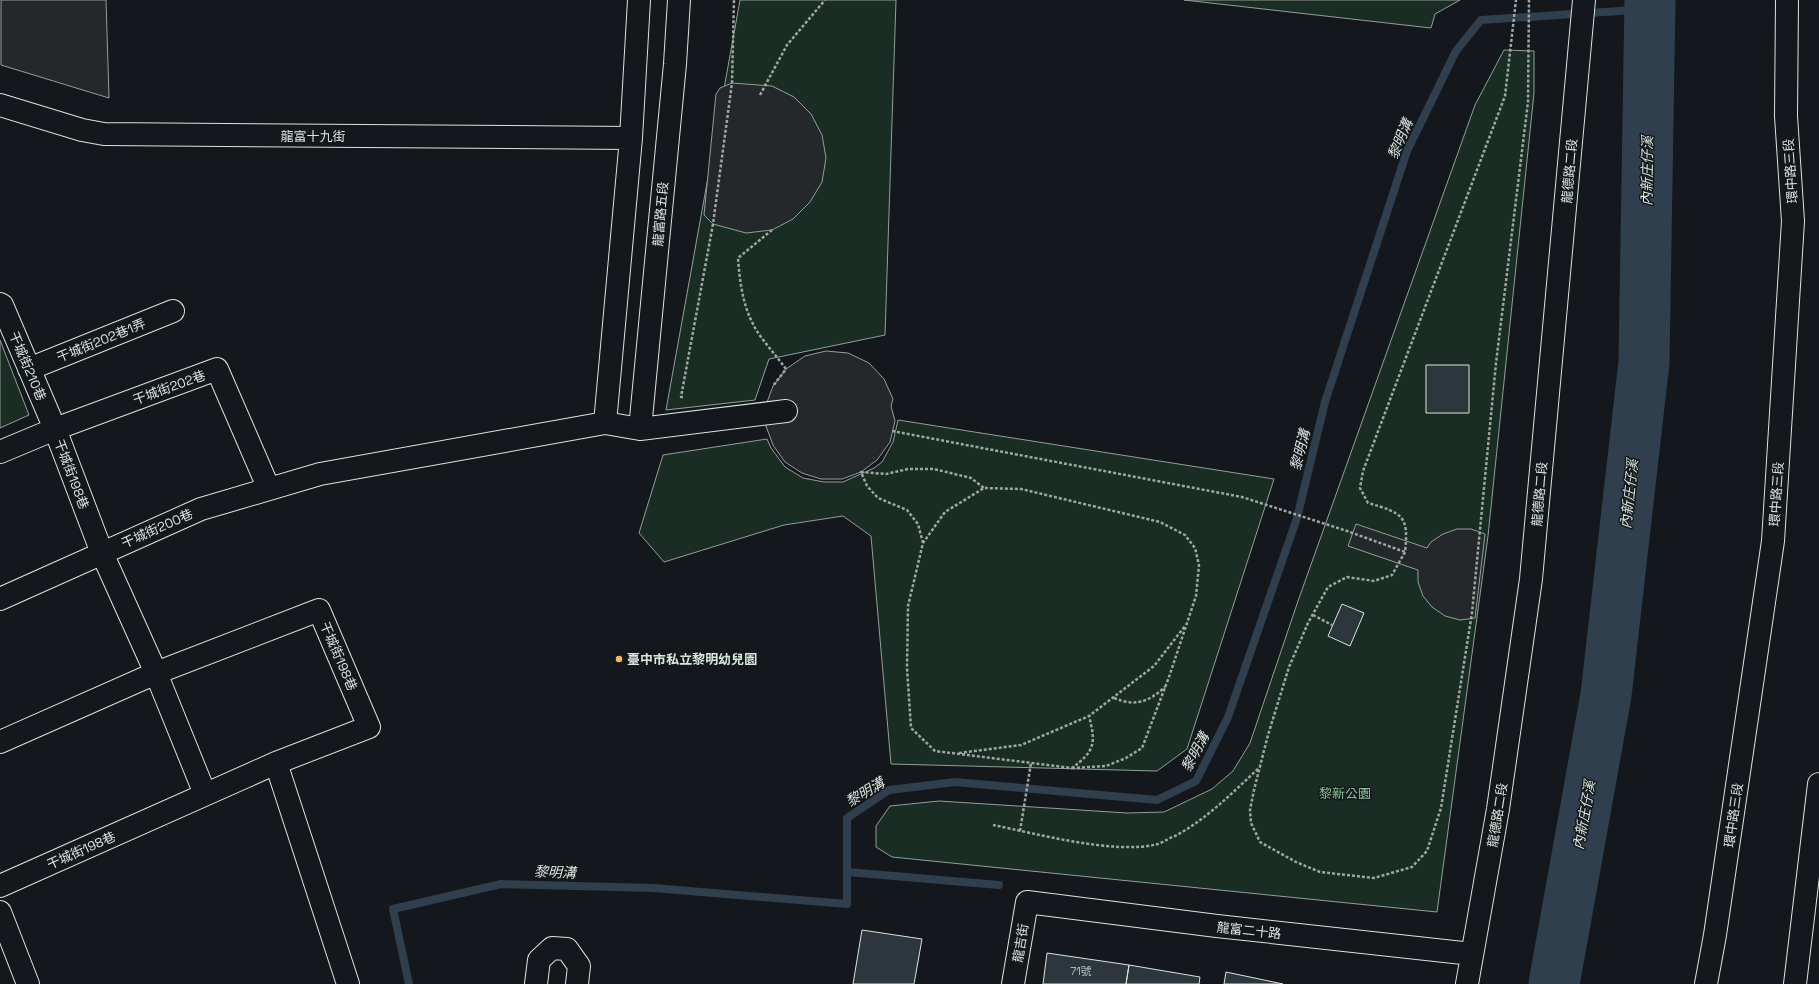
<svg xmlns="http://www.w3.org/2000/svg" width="1819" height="984" viewBox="0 0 1819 984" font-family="'Space Grotesk','Noto Sans TC',sans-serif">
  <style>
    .green { fill: #1a2d24; stroke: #939e99 }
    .parking { fill: #24282b; stroke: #939e99 }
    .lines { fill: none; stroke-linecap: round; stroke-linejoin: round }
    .stream { stroke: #2f3f4d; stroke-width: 8 }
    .river { stroke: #2f3f4d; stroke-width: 51 }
    .building { fill: #2c363c; stroke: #d8e6dc }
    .minor-casing { stroke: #d8e6dc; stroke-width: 24 }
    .highway-casing { stroke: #d8e6dc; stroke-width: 24 }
    .path { stroke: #9da8a2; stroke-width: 2.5; stroke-dasharray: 3 2; stroke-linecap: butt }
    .minor { stroke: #14181c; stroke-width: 22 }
    .highway { stroke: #14181c; stroke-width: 22 }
    .poi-dot { fill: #ffb74d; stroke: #14181c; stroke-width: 1.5 }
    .labels { text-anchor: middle; stroke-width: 3; stroke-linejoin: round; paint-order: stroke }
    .number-label { font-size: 11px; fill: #adbab4 }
    .street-label { font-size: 13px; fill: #d8e6dc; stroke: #14181c }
    .poi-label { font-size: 13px; font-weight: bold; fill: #d8e6dc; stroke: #14181c; text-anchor: start }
    .park-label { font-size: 13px; fill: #8ac095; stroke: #14181c }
    .water-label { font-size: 14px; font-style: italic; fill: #d8e6dc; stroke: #14181c }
  </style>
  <rect width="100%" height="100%" fill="#14181c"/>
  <path class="green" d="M740 0H896L885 335 769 359 755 400 666 410Z
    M1184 0H1460L1435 14 1431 28Z
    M1504 50 1534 51V93L1488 536 1437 912 892 857 876 847V826L890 806 939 801 1127 813 1164 812 1212 789 1233 771 1250 743 1298 601 1475 105Z
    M0 340 29 415 0 428Z
    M898 420 1274 479 1187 749 1157 771 891 764 871 536 843 516 784 525 664 562 639 533 663 455 767 439 771 448 785 467 803 478 824 482H843L874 468 882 462 893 442Z"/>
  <path class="parking" d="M1 0H106L109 98 1 65Z
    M732 83 772 86 794 97 811 114 822 135 826 158 822 182 810 202 793 219 772 230 746 233 713 224 704 215 716 94 720 88Z
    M826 351 848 353 869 363 884 379 893 399 891 406 895 421 890 442 877 460 861 472 842 479H821L802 473 785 462 773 445 766 426V405L773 386 786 369 805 356Z
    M1356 524 1427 548 1431 542 1443 534 1457 529H1471L1485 534 1475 618 1460 620 1445 616 1432 607 1423 596 1418 582V570L1348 546Z"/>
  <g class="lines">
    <path class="stream" d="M847 872 999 885
      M409 984 393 909 501 884 653 888 847 904V818L889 790 955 782 1157 800 1196 781 1228 717 1297 518 1325 402 1407 151 1456 51 1481 20 1650 9"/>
    <path class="river" d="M1554 984 1606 695 1644 362 1650 0"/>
  </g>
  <path class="building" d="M1426 365H1469V413H1426Z
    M1342 604 1364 613 1350 646 1328 636Z
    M862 930 922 939 914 984H853Z
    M1047 953 1129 965 1126 984H1043Z
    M1129 965 1200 977 1199 984H1126Z
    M1226 972 1283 984H1224Z"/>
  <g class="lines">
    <g class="minor-casing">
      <path id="minor" d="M0 105 82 130 104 134 631 138
        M0 304 2 305 55 429 102 553 156 673 205 794
        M29 369 173 311
        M605 423 631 138 639 0
        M640 429 675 64 679 0
        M0 452 55 429 217 369 269 489
        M0 599 201 509 320 474 605 423 640 429 786 411
        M0 742 156 673 319 610 369 727 276 763 0 886
        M276 763 348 984
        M0 912 28 984
        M536 984 539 960 552 948 567 949 579 966 577 984
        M1013 984 1027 902 1217 926 1472 954
        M1467 984 1498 809 1531 579 1584 0
        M1706 984 1715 935 1773 541 1793 221 1786 116 1787 0"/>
    </g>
    <g class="highway-casing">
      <path id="highway" d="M1795 984 1819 784"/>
    </g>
    <path class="path" d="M760 95 787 45 825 0
      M772 230 738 258C740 286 744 314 761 337 769 348 778 358 786 369L773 386
      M683 397H681L713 224 732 83 734 0
      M892 431 1242 497 1347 531 1405 552C1409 516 1403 513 1368 503L1360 488 1363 471 1505 96 1516 0
      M923 543 918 524 907 510 878 498 867 486 861 472 886 474 908 469H934L971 478 984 488
      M1405 552 1392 575 1374 581 1347 577 1328 587 1308 623 1289 667 1268 735 1254 790 1250 810 1251 823 1260 842 1296 862 1320 872 1374 878 1412 867 1427 851 1441 808 1472 613 1496 363 1528 102 1529 0
      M1313 615 1332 625
      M1114 698C1136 707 1148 702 1165 687
      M959 753 1021 745 1089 716 1154 666 1185 626
      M1072 768 1106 766 1126 758 1142 748 1169 677 1196 596 1199 565 1195 548 1185 535 1160 522 1021 489 984 488 945 512 923 543 908 606 907 668 911 728 935 751 1072 768C1095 751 1096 743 1089 716
      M993 825C1038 834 1115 855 1158 844 1164 842 1169 838 1175 836 1207 819 1233 792 1260 767
      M1020 831 1031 763"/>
    <use href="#minor" class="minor"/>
    <use href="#highway" class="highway"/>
  </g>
  <circle class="poi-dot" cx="619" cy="659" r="4"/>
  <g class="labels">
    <g class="number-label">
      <text x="1081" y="975">71號</text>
    </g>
    <g class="street-label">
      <text x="313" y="141">龍富十九街</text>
      <text transform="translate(1569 171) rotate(-85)" y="5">龍德路二段</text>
      <text transform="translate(1790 171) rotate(-94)" y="5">環中路三段</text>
      <text transform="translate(660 214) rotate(-85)" y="5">龍富路五段</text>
      <text transform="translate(101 340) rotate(-22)" y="5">干城街202巷1弄</text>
      <text transform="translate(28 366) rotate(67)" y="5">干城街210巷</text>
      <text transform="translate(169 387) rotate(-20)" y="5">干城街202巷</text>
      <text transform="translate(72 474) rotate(69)" y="5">干城街198巷</text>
      <text transform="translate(1539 494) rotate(-85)" y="5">龍德路二段</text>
      <text transform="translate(1776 494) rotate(-86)" y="5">環中路三段</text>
      <text transform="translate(157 528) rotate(-24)" y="5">干城街200巷</text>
      <text transform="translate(339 656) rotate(67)" y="5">干城街198巷</text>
      <text transform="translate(1497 815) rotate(-81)" y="5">龍德路二段</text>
      <text transform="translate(1733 815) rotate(-82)" y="5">環中路三段</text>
      <text transform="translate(81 850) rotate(-24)" y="5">干城街198巷</text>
      <text transform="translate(1249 930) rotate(6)" y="5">龍富二十路</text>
      <text transform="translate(1020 943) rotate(-81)" y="5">龍吉街</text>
    </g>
    <g class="poi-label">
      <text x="627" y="664">臺中市私立黎明幼兒園</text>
    </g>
    <g class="park-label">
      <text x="1345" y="798">黎新公園</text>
    </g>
    <g class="water-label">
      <text transform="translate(1400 139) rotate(-67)" y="5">黎明溝</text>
      <text transform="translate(1647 171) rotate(-89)" y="5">內新庄仔溪</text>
      <text transform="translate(1300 450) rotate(-76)" y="5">黎明溝</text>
      <text transform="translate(1629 494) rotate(-84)" y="5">內新庄仔溪</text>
      <text transform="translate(1195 752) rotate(-62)" y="5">黎明溝</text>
      <text transform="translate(865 792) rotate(-31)" y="5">黎明溝</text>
      <text transform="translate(1584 815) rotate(-80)" y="5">內新庄仔溪</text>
      <text transform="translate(555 872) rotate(2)" y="5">黎明溝</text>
    </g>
  </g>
</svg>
